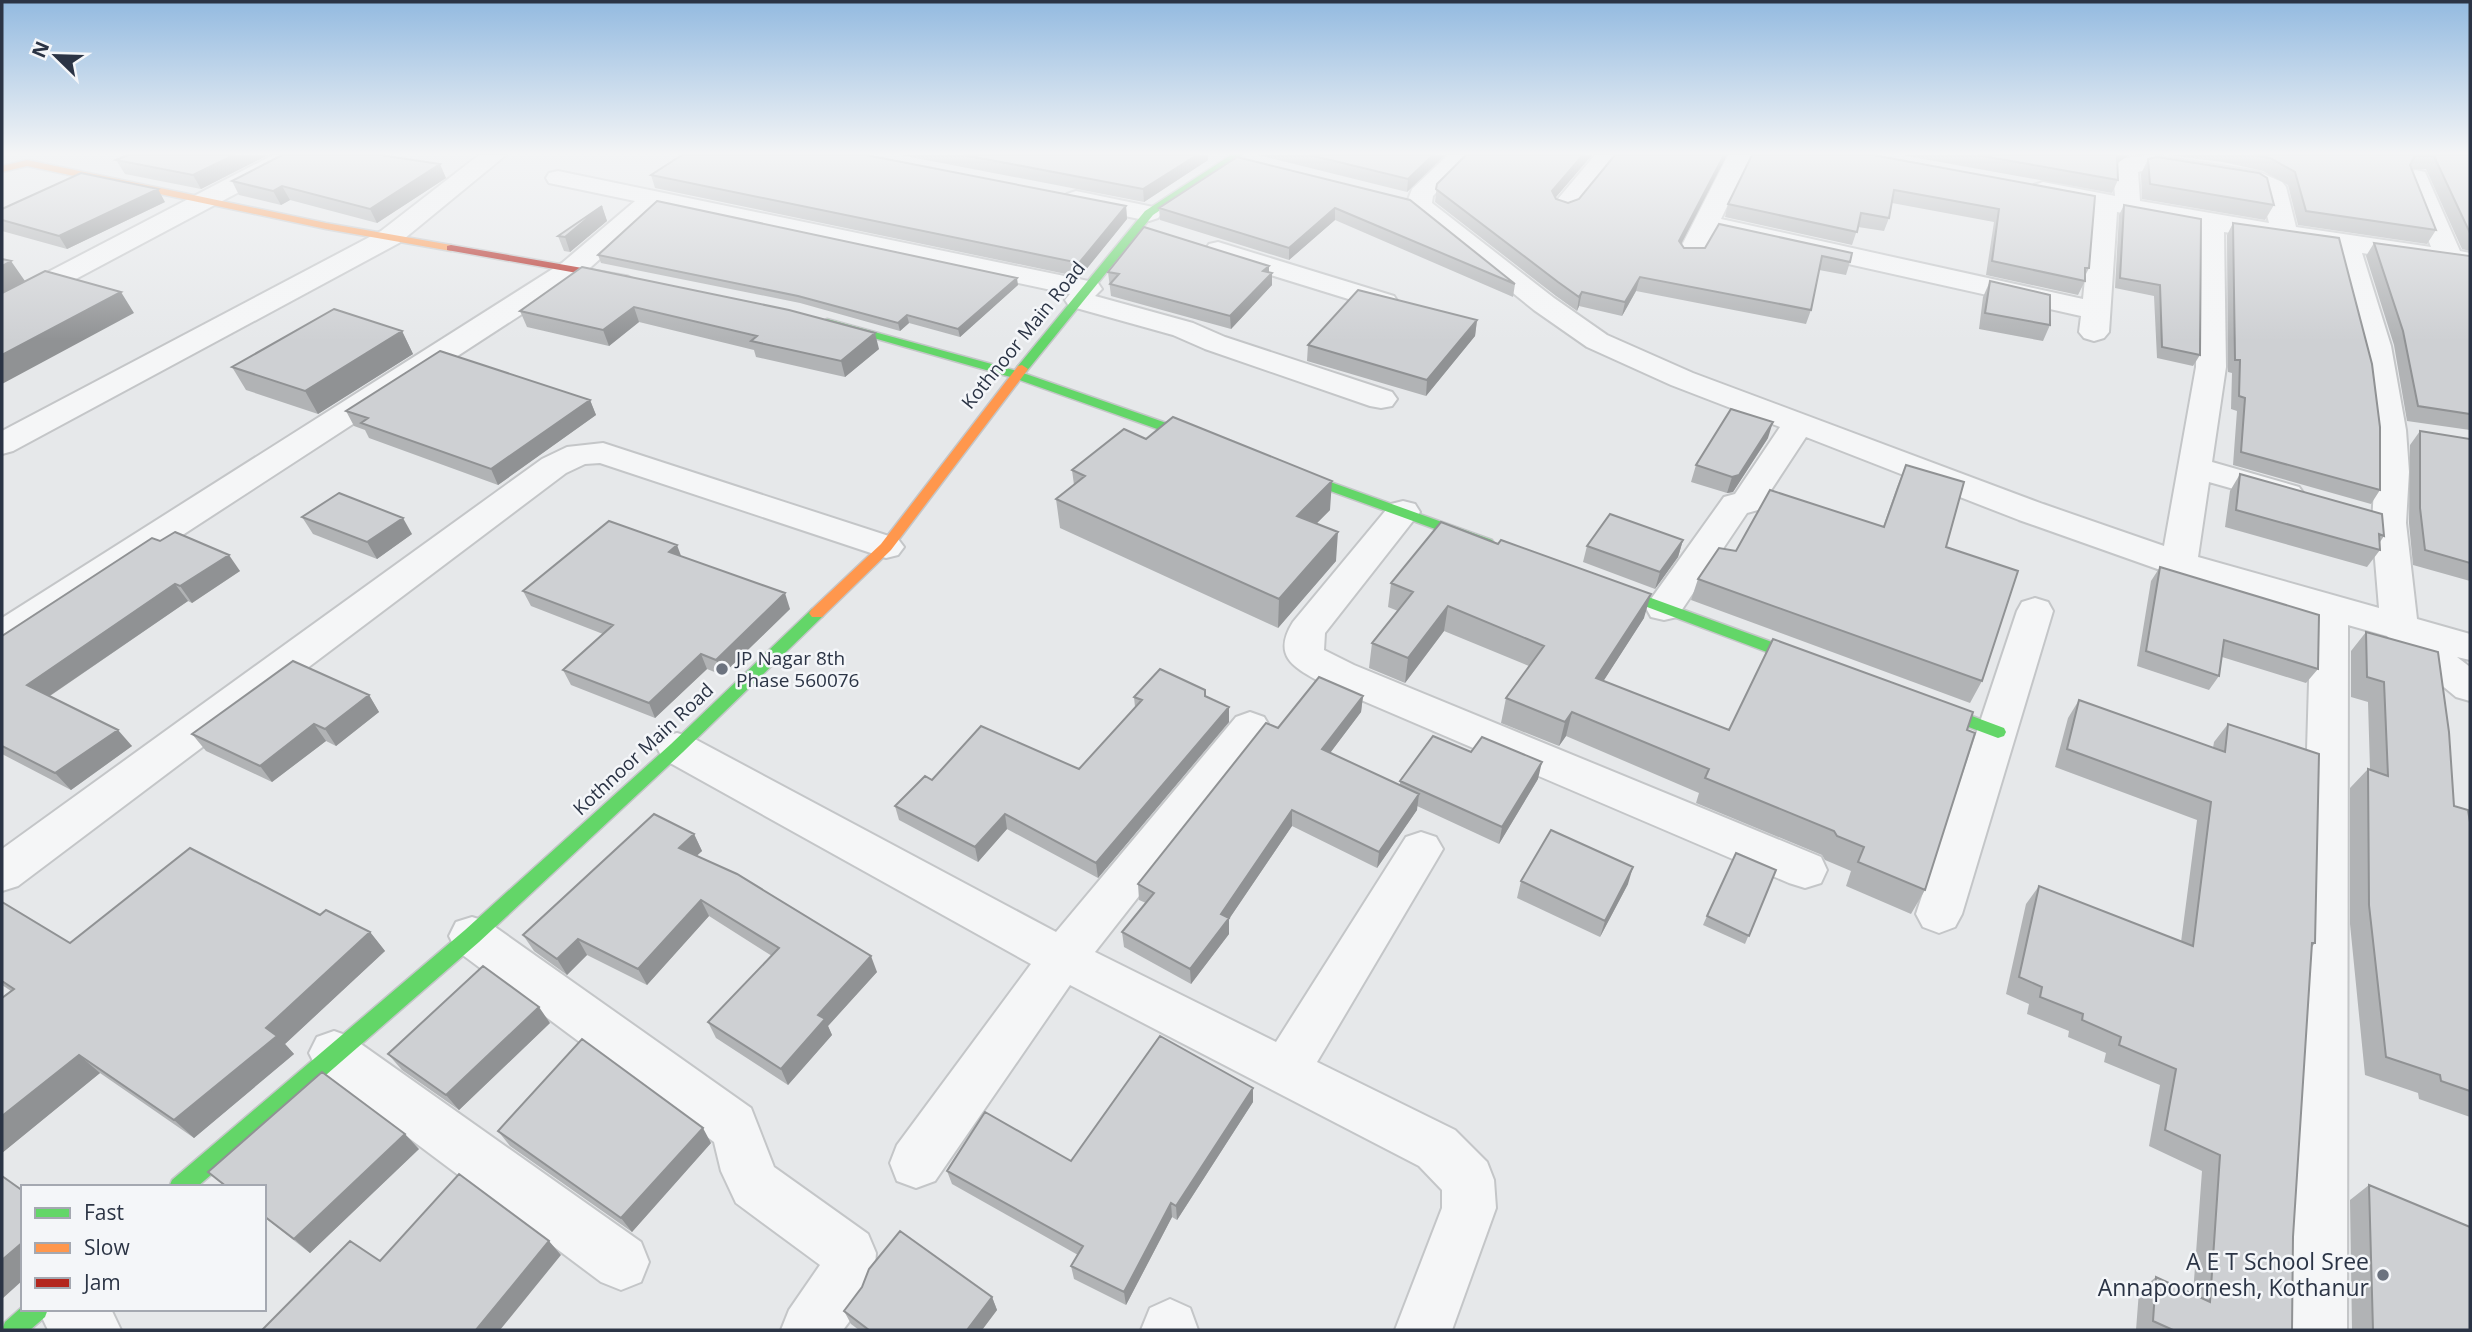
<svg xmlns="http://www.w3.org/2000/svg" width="2472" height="1332" viewBox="0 0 2472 1332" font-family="'Open Sans',sans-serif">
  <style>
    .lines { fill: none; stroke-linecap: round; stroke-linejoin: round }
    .street-casing { stroke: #c4c6c8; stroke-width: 4 }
    .fast-casing { stroke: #c4c6c8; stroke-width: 3 }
    .slow-casing { stroke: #c4c6c8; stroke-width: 3 }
    .jam-casing { stroke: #c4c6c8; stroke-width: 3 }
    .street { fill: #f5f6f7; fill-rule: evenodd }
    .fast { fill: #63d668; fill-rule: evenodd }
    .slow { fill: #ff974d; fill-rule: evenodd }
    .jam { fill: #b3261e; fill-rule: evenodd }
    .wall { fill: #b1b3b5 }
    .shaded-wall { fill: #909294 }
    .building { fill: #ced0d3; stroke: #909294; stroke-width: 2 }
    .poi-dot { fill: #6c737f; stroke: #f4f6f9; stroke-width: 2.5 }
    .labels { text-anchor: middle; stroke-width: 5; stroke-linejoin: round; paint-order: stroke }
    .street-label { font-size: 19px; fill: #2b3445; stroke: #f4f6f9 }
    .poi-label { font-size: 19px; fill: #2b3445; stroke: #f4f6f9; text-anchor: start }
    .near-poi-label { font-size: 23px; fill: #2b3445; stroke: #f4f6f9; text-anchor: end }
  </style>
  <rect width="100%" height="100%" fill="#e6e8ea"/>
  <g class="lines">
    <g class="street-casing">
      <path id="street" d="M273 155H302L299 160 12 313 2 315V296Z
        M479 155H506L399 243 13 451 2 454V431L381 231Z
        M1448 155H1473L1433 196 1432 203 1554 298 1607 335 1693 373 2043 504 2164 546 2196 367 2198 227 2117 212 2109 332 2104 338 2094 341 2084 338 2079 332 2081 316 1714 234 1703 253 1694 255 1685 253 1681 247 1728 155H1752L1721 219 2083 299 2092 207 2034 195 2030 190 2034 185 2043 182 2115 196 2113 169 2116 164 2125 158 2150 155 2259 172 2282 182 2286 187 2296 227 2431 247 2404 177 2407 172 2416 170 2425 172 2460 251 2470 253V269L2362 253 2391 346 2406 430 2409 472 2406 523 2417 619 2470 634V660L2457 657 2470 667V701L2456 697 2410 659 2387 636 2348 625 2347 1330H2290L2311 614 2166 572 2019 520 1806 437 1758 510 1747 513 1677 617 1664 620 1651 617 1646 608 1651 599 1724 497 1735 494 1780 427 1671 385 1587 347 1534 310 1410 210 1406 205 1412 189ZM2150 169 2252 185 2261 191 2269 223 2140 201 2138 172ZM2224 232 2334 248 2361 346 2374 430 2375 472 2372 523 2379 608 2198 557 2209 482 2287 504 2299 501 2304 494 2299 487 2212 462 2226 367Z
        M1595 155H1619L1574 211 1565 214 1556 211 1552 206Z
        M558 171 1098 283 1102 289 1095 296 1193 323 1225 337 1392 392 1397 399 1392 406 1381 408 1370 406 1205 349 1173 335 1069 306 1065 300 1070 294 659 206 582 275 15 644 2 648V618L562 263 635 201 549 183 546 178 549 173Z
        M1076 191 1158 208 1162 213 1158 218 1149 221 1067 204 1063 199 1067 194Z
        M1218 242 1394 296 1398 302 1394 308 1384 310 1209 256 1205 250 1209 244Z
        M603 443 898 539 904 547 898 555 886 558 600 463 585 464 566 473 18 886 2 891V849L542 459 567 447Z
        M1403 501 1415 504 1420 512 1325 633 1324 650 1354 665 1821 857 1827 870 1821 883 1805 888 1789 883 1326 685C1298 669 1270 659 1293 622L1391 504Z
        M2035 598 2048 602 2053 611 1962 914 1955 927 1939 933 1923 927 1916 914 2017 611 2022 602Z
        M1250 712 1264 717 1270 727 1264 737 1095 952 1276 1042 1406 837 1421 832 1436 837 1443 849 1436 861 1317 1062 1455 1130 1487 1162 1494 1180 1496 1208 1452 1330H1395L1442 1208V1190L1419 1166 1070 985 935 1181 916 1188 897 1181 890 1163 897 1145 1031 964 663 759 657 748 663 737 677 733 691 737 1056 932 1236 717Z
        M472 917 488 922 751 1108 774 1167 868 1234 876 1253 874 1279 866 1299 843 1330H781L789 1310 820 1265 736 1203 721 1171 714 1142 456 950 449 936 456 922Z
        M334 1031 351 1037 641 1242 649 1262 641 1282 621 1290 601 1282 317 1069 309 1053 317 1037Z
        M1170 1299 1190 1308 1198 1330H1141L1150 1308Z
        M38 1309H111L121 1330H48Z"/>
    </g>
    <g class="fast-casing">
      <path id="fast" d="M1231 155H1242L1153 215 1026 372 1023 373 1215 440V446H1205L1014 378 821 323 827 319 1017 371 1018 366 1145 211Z
        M1283 465 1492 540 1494 543 1492 546H1482L1278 472 1276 469Z
        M1599 579 1824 661 1826 665 1818 671 1812 669 1594 587 1592 584Z
        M817 608 825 613 822 617 683 752 479 942 197 1187H169L172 1180 465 930 671 744 812 609Z
        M1921 697 2004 728 2006 732 2004 736 1998 738 1915 707 1913 703Z
        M23 1306V1309H48L45 1317 30 1330H2L5 1322Z"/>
    </g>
    <g class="slow-casing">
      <path id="slow" d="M27 160 326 223 451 245 456 248 451 251 326 229 27 166 2 172V166Z
        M1022 365 1028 369 1026 372 891 550 822 617H812L809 613 812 609 881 544 1018 366Z"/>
    </g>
    <g class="jam-casing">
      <path id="jam" d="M451 245 628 276 634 279 628 282 447 250V246Z"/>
    </g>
    <use href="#street" class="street"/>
    <use href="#fast" class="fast"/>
    <use href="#slow" class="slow"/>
    <use href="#jam" class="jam"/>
  </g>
  <path class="wall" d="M268 155 201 189 125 174 116 160Z
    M282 155H384L446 178 377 223 290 200 281 205 239 195 232 181Z
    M900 155H1208V160L1144 202Z
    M1258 155H1445L1407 192Z
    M1466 155H1592L1555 198 1556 199 1568 203 1727 155 1681 244 1684 248H1705L1719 224 1850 262 1846 275 1819 270 1811 310 1806 324 1636 291 1622 316 1579 306 1577 311 1556 296 1435 202 1437 184Z
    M1752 155 2095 196 2089 268 2085 276V281L2078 295 1986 275 1994 222 1892 203 1889 218 1884 231 1858 227 1852 245 1725 217 1728 204Z
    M1901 155H2132H2129L2117 163 2118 180 2112 193Z
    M2166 155H2470V251L2462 249 2426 169H2412L2436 230 2427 244 2298 225 2288 185 2263 171 2223 162Z
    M1237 157 1515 284 1513 297 1335 220 1289 260 1160 220 1159 208Z
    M2148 159 2274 205 2265 220 2142 199 2141 174Z
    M651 175 1126 206 1127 219 1080 277 655 188Z
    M165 202 67 249 2 231V209Z
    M2124 205 2200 355 2193 366 2157 358 2154 296 2115 288 2119 215Z
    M602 206 607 221 570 252 564 251 558 236Z
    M2233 223 2380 490 2371 504 2233 465 2237 411 2231 409 2232 373 2228 372 2227 235Z
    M2374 243 2470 256V430L2407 421 2394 345 2366 256Z
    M598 255 1018 285 960 337 909 323 900 331 800 303 601 263Z
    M1269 266V272L1272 285 1231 329 1111 296 1108 272Z
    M582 267 879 349 845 377 756 357 754 350 639 322 609 346 527 327 520 311Z
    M1990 281 2050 325 2043 341 1979 329 1983 297Z
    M1477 320 1475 336 1426 396 1307 361 1308 345Z
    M402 331 413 354 318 414 246 390 232 367Z
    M590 400 596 415 498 485 369 438 365 430 354 426 346 411Z
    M2420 431 2470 439V581L2413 565 2409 523 2410 445Z
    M1768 438 1733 492 1727 493 1691 482 1696 465Z
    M1906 465 1946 547 1982 681 1970 703 1691 600 1698 579 1736 551 1883 527 1897 487Z
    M1072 470 1330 510 1317 523 1336 561 1278 628 1060 528 1056 499 1074 485Z
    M2240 474 2384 536 2380 542V550L2367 567 2225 527 2230 491Z
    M302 517 412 534 377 559 313 534Z
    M1683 540 1678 557 1655 589 1583 562 1587 546Z
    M160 541 240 571 192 603 188 601 50 696 132 746 71 790 2 754V636Z
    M681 557 790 609 722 675 707 669 655 718 571 685 563 670 603 634 531 606 523 591Z
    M2160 567 2318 669 2306 683 2222 657 2219 676 2209 690 2137 666 2151 581Z
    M1391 583 1644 618 1603 681 1729 730H1967L1925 890 1911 914 1846 886 1851 871 1825 860 1822 855 1696 803 1699 793 1566 736 1559 746 1501 723 1506 698 1529 666 1444 631 1405 683 1369 668 1372 643 1398 611 1388 607Z
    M2366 632 2454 806 2470 822V1117L2419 1099 2418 1093 2365 1075 2350 924V788L2368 769H2370L2368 702 2351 697V651Z
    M369 695 379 712 336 746 326 741 272 782 206 751 192 734Z
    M1205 696 1229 707V722L1098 878 1007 829 978 862 899 820 895 806 932 780 1079 769 1135 707 1134 697Z
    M1363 696 1361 712 1330 753 1400 785V781L1471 752 1538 779 1499 844 1417 806V810L1377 868 1292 826 1229 919V934L1191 984 1124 947 1122 932 1146 903 1139 900 1138 884 1278 728Z
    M2079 700 2213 748 2214 742 2228 724 2315 943 2312 947 2293 1237 2292 1330H2136L2139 1291 2156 1277 2193 1294 2202 1171 2149 1146 2160 1085 2104 1062 2106 1053 2068 1037 2069 1031 2027 1014 2029 1004 2006 994 2026 904 2039 886 2181 942 2197 820 2055 767 2068 718Z
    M694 834 702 851 696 856 877 972 828 1026 832 1035 788 1085 716 1038 708 1022 772 956 709 916 647 985 587 955 567 975 534 951 523 935Z
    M1776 870 1745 944 1703 925 1707 916Z
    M1521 881 1628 884 1600 937 1517 898Z
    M2 902 70 943 320 915 370 932 385 951 285 1044 294 1054 194 1138 100 1073 2 1153V998L11 991 2 985Z
    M550 1023 459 1110 402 1070 388 1054Z
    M1253 1088V1102L1177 1220 1172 1217 1126 1305 1074 1279 1071 1266 1078 1255 952 1184 947 1171 1071 1161Z
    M498 1131 711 1143 632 1232 510 1146Z
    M419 1149 310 1253 264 1217V1187H226L208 1172Z
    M2369 1185 2470 1330H2352L2350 1200Z
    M992 1297 997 1310 982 1330H859L851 1324 844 1311Z"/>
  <path class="shaded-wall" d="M234 155H268L201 189 193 175Z
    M1197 155H1208V160L1144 202 1143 189Z
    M1433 155H1445L1407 192 1408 179Z
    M1583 155H1592L1550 204 1552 191Z
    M1724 155H1727L1676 254 1679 241Z
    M2117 155H2132H2129L2111 167Z
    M440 164 446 178 377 223 370 209Z
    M282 186 290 200 281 205 273 191Z
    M158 189 165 202 67 249 59 236Z
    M602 206 607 221 570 252 565 237Z
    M1126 206 1127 219 1080 277 1079 263Z
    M1335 208V220L1289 260V248Z
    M11 261 25 281 2 293V266Z
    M1269 266V276L1272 273V285L1231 329 1230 316 1263 271Z
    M1640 277 1636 291 1622 316 1625 302Z
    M1017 278 1018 285 960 337 958 329Z
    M121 292 134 313 2 384V355Z
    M1582 292 1579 306 1577 311 1579 297Z
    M634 307 639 322 609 346 603 330Z
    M907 315 909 323 900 331 898 323Z
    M1477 320 1475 336 1426 396 1427 380Z
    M402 331 413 354 318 414 305 391Z
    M875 333 879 349 845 377 841 361Z
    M590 400 596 415 498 485 491 469Z
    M1773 422 1768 438 1733 492 1727 493 1732 477Z
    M1332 481 1330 510 1295 545 1297 516Z
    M403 518 412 534 377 559 367 542Z
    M1338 532 1336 561 1278 628 1279 599Z
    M1683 540 1678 557 1655 589 1660 572Z
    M677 545 683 561 669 552Z
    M229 555 240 571 192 603 180 586Z
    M175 584 188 601 42 701 27 685Z
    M785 593 790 609 722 675 716 660Z
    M1651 594 1644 618 1590 702 1596 678Z
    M1448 606 1444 631 1405 683 1408 658Z
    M701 654 707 669 655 718 649 703Z
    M369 695 379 712 336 746 325 729Z
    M1363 696 1361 712 1321 765 1322 749Z
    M1229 707V722L1098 878 1096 863Z
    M1572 712 1566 736 1559 746 1565 722Z
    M314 724 326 741 272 782 260 766Z
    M118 730 132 746 71 790 55 773Z
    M1542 762 1538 779 1499 844 1502 827Z
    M1419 794 1417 810 1377 868 1379 852Z
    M1292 810V826L1229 919V934L1191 984 1190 969 1221 914Z
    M1005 814 1007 829 978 862 975 847Z
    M694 834 702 851 687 865 679 848Z
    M1633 867 1628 884 1600 937 1605 921Z
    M701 900 709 916 647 985 638 969Z
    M370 932 385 951 285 1044 294 1054 194 1138 174 1120 266 1028Z
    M578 939 587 955 567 975 557 959Z
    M871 956 877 972 828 1026 832 1035 788 1085 781 1069 818 1015Z
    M539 1007 550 1023 459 1110 446 1095Z
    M79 1055 100 1073 2 1153V1116Z
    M1253 1088V1102L1177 1220 1176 1206Z
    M703 1128 711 1143 632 1232 621 1218Z
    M405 1134 419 1149 310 1253 294 1239Z
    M1171 1203 1172 1217 1126 1305 1124 1292Z
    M549 1241 561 1255 500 1330H476Z
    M23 1242V1280L2 1299V1260Z
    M992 1297 997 1310 982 1330H967Z"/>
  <path class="building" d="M128 155H234L193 175 116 160Z
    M282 155H380L440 164 370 209 282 186 273 191 232 181Z
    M682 155H866L1126 206 1079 263 651 175Z
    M964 155H1197L1143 189Z
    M1310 155H1433L1408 179Z
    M1466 155H1583L1552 191 1556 199 1568 203 1579 199 1615 155H1724L1679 241 1684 248H1705L1719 224 1852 253 1850 262 1822 256 1811 310 1640 277 1625 302 1582 292 1579 297 1558 282 1436 189 1437 184Z
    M1752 155H1873L2095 196 2089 268H2085V281L1992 261 1999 209 1894 190 1889 218 1861 213 1857 232 1728 204Z
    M1977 155H2117L2118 180Z
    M2254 155H2470V233L2434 156H2415L2410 165 2436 230 2306 211 2295 172 2270 158Z
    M1237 157 1410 200 1515 284 1335 208 1289 248 1159 208Z
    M2157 157 2259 173 2267 178 2274 205 2150 184 2148 159Z
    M81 173 158 189 59 236 2 220V209Z
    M657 201 1017 278 958 329 907 315 898 323 798 296 598 255Z
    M2124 205 2201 219 2200 355 2162 347 2160 285 2120 278Z
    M602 206 565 237 558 236Z
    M2233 223 2339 238 2372 364 2380 427V490L2241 452 2245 398 2239 396 2240 360H2235Z
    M1144 227 1269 266 1263 271 1272 273 1230 316 1110 284 1119 274 1108 272Z
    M2374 243 2470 256V414L2418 406 2403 331Z
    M2 259 11 261 2 266Z
    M582 267 789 310 875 333 841 361 751 341 757 336 634 307 603 330 520 311Z
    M45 271 121 292 2 355V293Z
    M1990 281 2050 295V325L1985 313Z
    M1358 290 1477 320 1427 380 1308 345Z
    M334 309 402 331 305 391 232 367Z
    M440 351 590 400 491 469 361 423 368 418 346 411Z
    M1731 409 1773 422 1739 475 1732 477 1696 465Z
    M1173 417 1332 481 1297 516 1338 532 1279 599 1056 499 1085 476 1072 470 1124 429 1146 439Z
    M2420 431 2470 439V563L2425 550 2420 508Z
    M1906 465 1964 482 1946 547 2018 571 1982 681 1698 579 1719 548 1736 551 1770 490 1884 527Z
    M2240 474 2382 514 2384 536 2379 534 2380 550 2236 510Z
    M339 493 403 518 367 542 302 517Z
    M1610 514 1683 540 1660 572 1587 546Z
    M609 521 677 545 669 552 785 593 716 660 701 654 649 703 563 670 613 625 523 591Z
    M1441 522 1498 544 1501 540 1651 594 1596 678 1729 730 1773 639 1973 712 1967 730 1975 733 1925 890 1858 862 1864 847 1837 836 1834 831 1705 778 1709 769 1572 712 1565 722 1506 698 1544 646 1448 606 1408 658 1372 643 1413 592 1391 583Z
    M175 532 229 555 180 586 175 584 27 685 118 730 55 773 2 746V636L152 538 160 541Z
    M2160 567 2319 615 2318 669 2224 640 2219 676 2146 651Z
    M2366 632 2438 652 2449 732 2454 806 2468 810 2470 822V1091L2441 1081 2440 1075 2386 1057 2369 905 2368 769 2388 776 2384 682 2367 677Z
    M293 661 369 695 325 729 314 724 260 766 192 734Z
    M1160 669 1205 690V696L1229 707 1096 863 1005 814 975 847 895 806 925 776 932 780 981 726 1079 769 1142 700 1134 697Z
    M1319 677 1363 696 1322 749 1419 794 1379 852 1292 810 1221 914 1229 918 1190 969 1122 932 1154 893 1138 884 1266 723 1278 728Z
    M2079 700 2225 752 2228 724 2319 754 2315 943H2312L2293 1237 2292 1330H2173L2153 1321 2156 1277 2210 1302 2220 1155 2165 1130 2176 1069 2119 1045 2121 1037 2082 1020 2083 1014 2040 997 2042 987 2019 977 2039 886 2193 946 2211 802 2067 749Z
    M1433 736 1471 752 1482 737 1542 762 1502 827 1400 781Z
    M654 814 694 834 679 848 737 874 871 956 818 1015 825 1019 781 1069 708 1022 779 948 701 900 638 969 578 939 557 959 523 935Z
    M1551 830 1633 867 1605 921 1521 881Z
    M190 848 320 915 326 910 370 932 266 1028 277 1036 174 1120 79 1055 2 1116V998L14 989 2 981V902L70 943Z
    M1736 853 1776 870 1749 936 1707 916Z
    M483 966 539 1007 446 1095 388 1054Z
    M1160 1036 1253 1088 1176 1206 1171 1203 1124 1292 1071 1266 1083 1246 947 1171 985 1112 1071 1161Z
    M582 1039 703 1128 621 1218 498 1131Z
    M322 1072 405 1134 294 1239 264 1216V1187H227L208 1172Z
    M459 1174 549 1241 476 1330H262L350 1241 380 1261Z
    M2 1176 23 1191V1242L2 1260Z
    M2369 1185 2470 1227V1330H2373Z
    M900 1231 992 1297 967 1330H869L844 1311 862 1287 869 1269Z"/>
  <linearGradient id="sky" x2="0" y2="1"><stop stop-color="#93bae0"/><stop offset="0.45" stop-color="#f4f5f6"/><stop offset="1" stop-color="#f4f5f6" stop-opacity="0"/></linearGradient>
  <rect width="2472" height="341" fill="url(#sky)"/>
  <g class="poi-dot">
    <circle cx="722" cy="669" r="7"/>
    <circle cx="2383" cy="1275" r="7"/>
  </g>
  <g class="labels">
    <g class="street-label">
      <text transform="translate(1023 335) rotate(-51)" y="7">Kothnoor Main Road</text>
      <text transform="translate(643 749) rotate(-43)" y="7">Kothnoor Main Road</text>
    </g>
    <g class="poi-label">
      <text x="736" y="665">JP Nagar 8th<tspan x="736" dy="22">Phase 560076</tspan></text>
    </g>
    <g class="near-poi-label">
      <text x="2369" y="1270">A E T School Sree<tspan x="2369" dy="26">Annapoornesh, Kothanur</tspan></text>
    </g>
  </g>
  <rect width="2472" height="1332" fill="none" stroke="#2b3445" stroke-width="7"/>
  <rect x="21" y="1185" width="245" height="126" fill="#f4f6f9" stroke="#a4a8b1" stroke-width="2"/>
  <rect x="35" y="1208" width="35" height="10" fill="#63d668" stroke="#a4a8b1" stroke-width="2"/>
  <text x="84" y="1220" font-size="21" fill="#2b3445">Fast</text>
  <rect x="35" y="1243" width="35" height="10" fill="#ff974d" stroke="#a4a8b1" stroke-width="2"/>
  <text x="84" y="1255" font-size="21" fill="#2b3445">Slow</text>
  <rect x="35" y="1278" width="35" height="10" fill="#b3261e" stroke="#a4a8b1" stroke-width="2"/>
  <text x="84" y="1290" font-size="21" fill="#2b3445">Jam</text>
  <g transform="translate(56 56) rotate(293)" stroke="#f4f6f9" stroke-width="5" paint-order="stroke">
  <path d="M0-5L12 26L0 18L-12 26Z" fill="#2b3445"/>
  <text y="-10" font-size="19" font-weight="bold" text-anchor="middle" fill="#2b3445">N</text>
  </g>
</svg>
